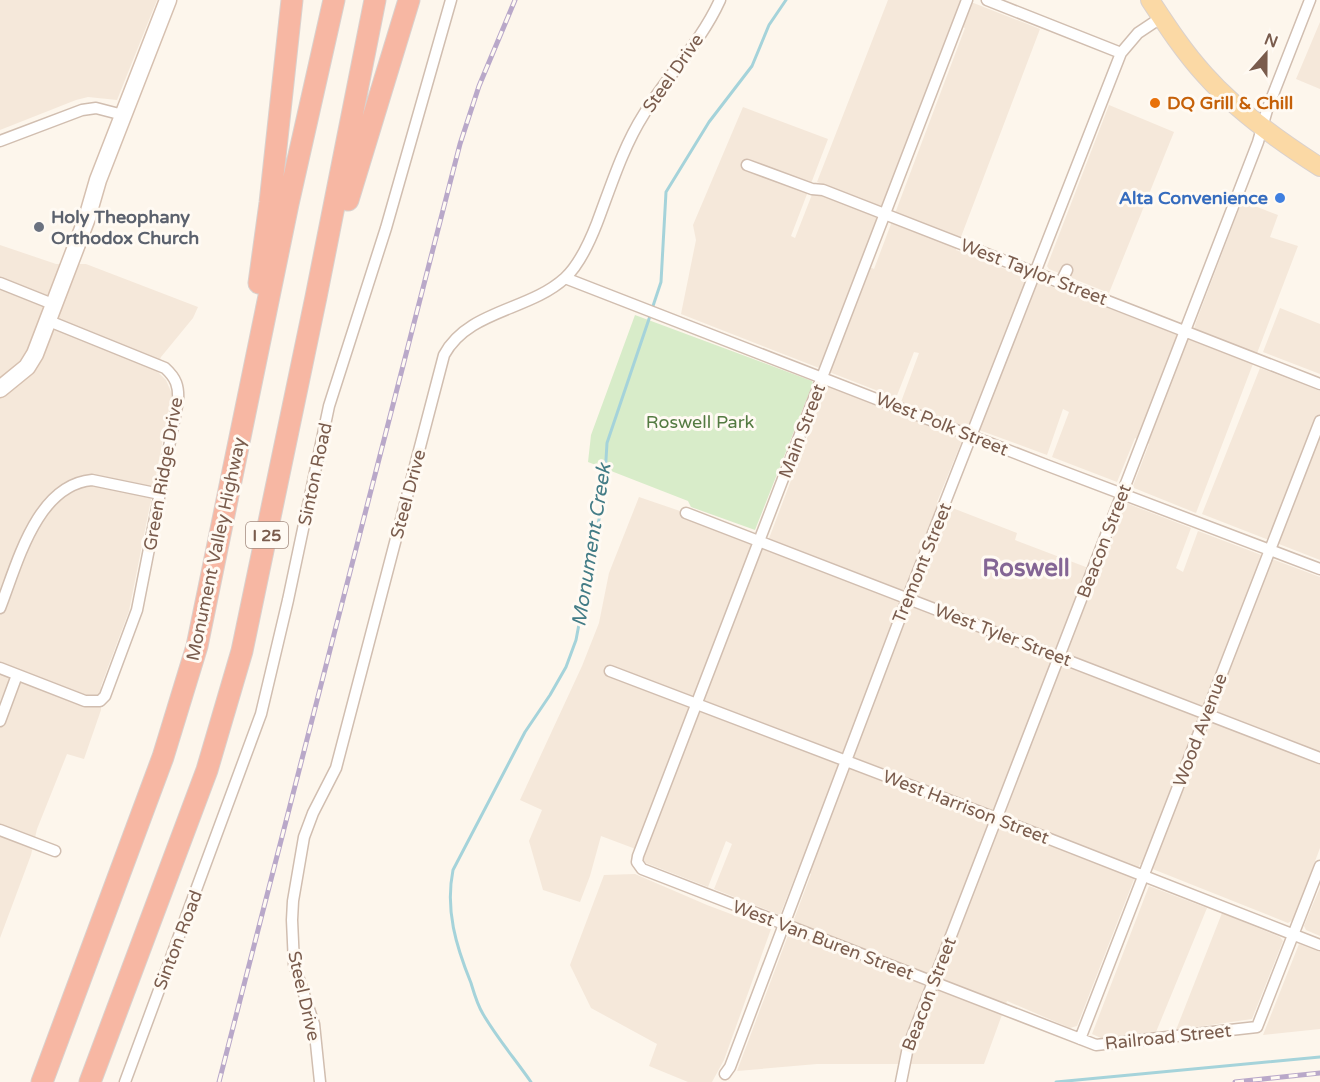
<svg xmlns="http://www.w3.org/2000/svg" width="1320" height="1082" viewBox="0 0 1320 1082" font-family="'Varela Round',sans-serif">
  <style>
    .residential { fill: #f5e8da }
    .green { fill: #d8ecc9 }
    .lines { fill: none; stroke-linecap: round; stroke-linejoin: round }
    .stream { stroke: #a5d3da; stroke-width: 3 }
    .street-casing { stroke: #d1beb0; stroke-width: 13 }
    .secondary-casing { stroke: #d6c0b0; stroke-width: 19 }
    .primary-casing { stroke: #dad1cd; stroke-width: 20 }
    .highway-casing { stroke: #dad1cd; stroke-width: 23 }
    .street { stroke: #fff; stroke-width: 10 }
    .secondary { stroke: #fff; stroke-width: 16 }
    .primary { stroke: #fbd9a5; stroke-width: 18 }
    .highway { stroke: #f7b7a3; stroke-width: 21 }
    .rail-casing { stroke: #b9a8c9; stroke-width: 5 }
    .rail { stroke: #fffaf3; stroke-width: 3; stroke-dasharray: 9; stroke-linecap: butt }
    .food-dot { fill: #e8710a; stroke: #fffaf3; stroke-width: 2 }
    .shop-dot { fill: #3f7fe0; stroke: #fffaf3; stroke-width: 2 }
    .worship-dot { fill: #6b7280; stroke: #fffaf3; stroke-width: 2 }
    .labels { text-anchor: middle; stroke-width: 6; stroke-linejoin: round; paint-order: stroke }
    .shield { fill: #fffaf3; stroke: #a28b7f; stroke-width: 1.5 }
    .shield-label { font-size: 16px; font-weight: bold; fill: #7a5c4d }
    .street-label { font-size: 18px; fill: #7a5c4d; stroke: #fffaf3 }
    .food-label { font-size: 18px; font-weight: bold; fill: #c56008; stroke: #fffaf3; text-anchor: start }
    .shop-label { font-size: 18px; font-weight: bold; fill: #366cbe; stroke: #fffaf3; text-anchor: end }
    .worship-label { font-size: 18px; font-weight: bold; fill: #5b616d; stroke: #fffaf3; text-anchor: start }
    .park-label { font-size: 18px; fill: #537a41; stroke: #fffaf3 }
    .water-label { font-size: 20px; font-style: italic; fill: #437c86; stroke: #fffaf3 }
    .district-label { font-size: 24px; font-weight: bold; fill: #846695; stroke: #fffaf3 }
  </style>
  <rect width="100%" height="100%" fill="#fdf6ec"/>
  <path class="residential" d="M0 0H157L117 100 88 97 76 100 0 130Z
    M888 0H966L1040 29 956 250 1191 340 1196 322 1242 201 1278 215 1270 237 1298 246 1196 513 1134 488 1133 486 1149 444 1135 438 1117 482 1052 457 1069 412 1063 409 1047 455 968 426 937 502 1017 533 1015 540 1099 572 1126 503 1191 528 1176 568 1183 572 1198 531 1320 577V848L1293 920 1288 923 1140 864 1077 1026 1070 1028 1007 1001 984 1064H817L737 1071 811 874 798 869 780 915 714 889 732 844 726 841 708 887 646 863 633 848 601 836 590 876 580 902 543 890 529 841 542 810 520 800 582 666 599 623 609 573 639 497 680 511 693 521 765 549 826 388 830 386 897 413 919 353 914 352 896 398 681 314 696 240 693 225 743 107 828 139 791 236 795 238 813 192 878 218 861 263 874 269 965 28 953 23 881 207 817 182Z
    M1320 22V89L1296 79Z
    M1109 105 1174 132 1109 293 1049 269 1047 266Z
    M0 245 56 264H86L198 307 193 318 161 357 156 370 166 380 172 394 129 611 101 686V710L84 759 67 754 37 829 31 855 0 938Z
    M1280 308 1320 324V374L1263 352Z
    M1260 368 1320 391V560L1202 514Z
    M635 874 707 905 771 929 724 1060 712 1082H688L649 1066 657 1044 591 1008 570 965 604 875Z
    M1149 886 1207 908 1156 1032 1101 1038 1092 1034Z
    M1320 887V936L1306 930 1304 926Z
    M1222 913 1280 937 1283 941 1252 1019 1176 1030Z
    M1299 944 1320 952V1029L1263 1035Z"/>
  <path class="green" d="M635 315 812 381 813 383 755 530 691 507 688 501 588 462 591 435Z"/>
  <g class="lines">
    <path class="stream" d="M652 309 661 282 666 192 709 122 752 66 769 25 786 0
      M531 1082C515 1059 497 1038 483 1014 477 1004 474 993 471 983 456 946 445 910 453 870L525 732 550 695 566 667 576 640 604 493 607 443 650 316
      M1056 1082 1320 1057"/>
    <g class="street-casing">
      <path id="street" d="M967 0 638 856 637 862 642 869 1096 1045 1257 1027 1320 866
        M987 0 1121 53 1138 33 1162 17
        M0 141 82 110 96 108 123 115
        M747 165 812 189 823 190 1320 384
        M565 278 1046 465 1320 569
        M1061 282 1067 270
        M0 283 55 305
        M686 513 1320 758
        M0 608C17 565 36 485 92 480L160 494
        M0 668 85 701H100L105 696 137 610 178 401C179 386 176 378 165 368L49 321
        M610 671 996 818 1320 945
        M0 721 17 675
        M0 830 55 851
        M1080 1039 1320 421
        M725 1074 730 1067 908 597 1121 53
        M125 1082 261 714 288 600 329 406 386 228 451 0
        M320 1082 314 1024 294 964 292 920 293 901 304 837 313 813 336 768 444 355C468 310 529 311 565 278 580 264 590 241 597 223 611 186 623 147 644 114 668 75 701 42 720 0
        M901 1082 908 1047 1258 142 1267 110 1310 0"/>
    </g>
    <g class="secondary-casing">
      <path id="secondary" d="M0 389 27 367 35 354 87 218 98 180 168 0"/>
    </g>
    <g class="primary-casing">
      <path id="primary" d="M1150 0C1167 26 1184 52 1205 75 1237 111 1279 141 1320 167"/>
    </g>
    <g class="highway-casing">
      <path id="highway" d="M348 200 409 0
        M259 283 270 203 292 0
        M42 1082 163 757 197 646 288 204 334 0
        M90 1082 207 770 242 651 316 297 375 0"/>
    </g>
    <use href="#street" class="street"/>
    <use href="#secondary" class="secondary"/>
    <use href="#primary" class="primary"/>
    <use href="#highway" class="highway"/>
    <g class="rail-casing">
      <path id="rail" d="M219 1082 460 144 479 86 515 0
        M1235 1082 1320 1073"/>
    </g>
    <use href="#rail" class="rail"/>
  </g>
  <circle class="food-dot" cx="1155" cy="103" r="6"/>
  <circle class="shop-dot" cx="1280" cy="198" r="6"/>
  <circle class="worship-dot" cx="39" cy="227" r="6"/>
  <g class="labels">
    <rect class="shield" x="246" y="522" width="42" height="26" rx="4.5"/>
    <g class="shield-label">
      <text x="267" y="541">I 25</text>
    </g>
    <g class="street-label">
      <text transform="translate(673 73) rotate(-55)" y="6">Steel Drive</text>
      <text transform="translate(1034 272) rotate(21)" y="6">West Taylor Street</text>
      <text transform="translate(942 424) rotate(22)" y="6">West Polk Street</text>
      <text transform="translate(802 431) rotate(-69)" y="6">Main Street</text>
      <text transform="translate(163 474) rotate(-80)" y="6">Green Ridge Drive</text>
      <text transform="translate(315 474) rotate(-78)" y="6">Sinton Road</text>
      <text transform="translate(408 494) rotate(-75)" y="6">Steel Drive</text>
      <text transform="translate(1104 541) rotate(-69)" y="6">Beacon Street</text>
      <text transform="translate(216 549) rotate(-78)" y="6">Monument Valley Highway</text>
      <text transform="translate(922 563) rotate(-68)" y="6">Tremont Street</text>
      <text transform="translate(1003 635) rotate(21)" y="6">West Tyler Street</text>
      <text transform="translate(1200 730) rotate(-69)" y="6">Wood Avenue</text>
      <text transform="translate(966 807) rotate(21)" y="6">West Harrison Street</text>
      <text transform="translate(178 940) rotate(-69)" y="6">Sinton Road</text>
      <text transform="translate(823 940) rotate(21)" y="6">West Van Buren Street</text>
      <text transform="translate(929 994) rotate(-69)" y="6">Beacon Street</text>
      <text transform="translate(304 996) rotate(77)" y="6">Steel Drive</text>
      <text transform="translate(1168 1037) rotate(-6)" y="6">Railroad Street</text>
    </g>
    <g class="food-label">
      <text x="1167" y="109">DQ Grill &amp; Chill</text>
    </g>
    <g class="shop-label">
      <text x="1268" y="204">Alta Convenience</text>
    </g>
    <g class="worship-label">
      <text x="51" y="223">Holy Theophany<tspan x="51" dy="21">Orthodox Church</tspan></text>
    </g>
    <g class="park-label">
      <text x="700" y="428">Roswell Park</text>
    </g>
    <g class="water-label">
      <text transform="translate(591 545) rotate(-81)" y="7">Monument Creek</text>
    </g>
    <g class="district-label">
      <text x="1026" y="576">Roswell</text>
    </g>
  </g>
  <g transform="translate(1266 54) rotate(21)" stroke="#fffaf3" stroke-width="4.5" paint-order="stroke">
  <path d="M0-4.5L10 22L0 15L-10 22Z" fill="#7a5c4d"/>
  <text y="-9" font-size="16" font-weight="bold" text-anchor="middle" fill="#7a5c4d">N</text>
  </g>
</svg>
